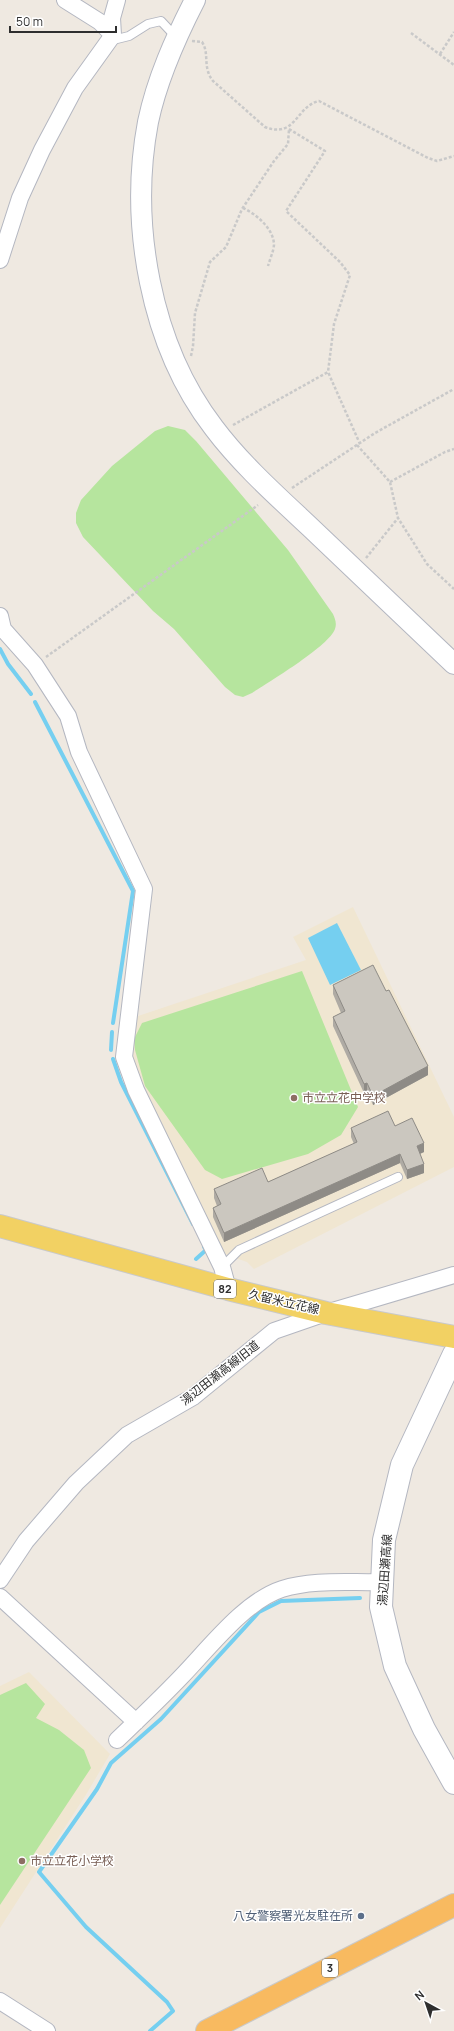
<svg xmlns="http://www.w3.org/2000/svg" width="454" height="2031" viewBox="0 0 454 2031" font-family="Manrope,'Noto Sans JP',sans-serif">
  <style>
    .education { fill: #f0e6d1 }
    .green { fill: #b6e59e }
    .water { fill: #75cff0 }
    .lines { fill: none; stroke-linecap: round; stroke-linejoin: round }
    .stream { stroke: #75cff0; stroke-width: 4 }
    .service-casing { stroke: #b4b7c1; stroke-width: 10 }
    .minor-casing { stroke: #b4b7c1; stroke-width: 18 }
    .tertiary-casing { stroke: #b4b7c1; stroke-width: 22 }
    .secondary-casing { stroke: #b4b7c1; stroke-width: 24 }
    .primary-casing { stroke: #c9c9c9; stroke-width: 24 }
    .trunk-casing { stroke: #c9c9c9; stroke-width: 24 }
    .path { stroke: #c9c9c9; stroke-width: 2.5; stroke-dasharray: 3 2; stroke-linecap: butt }
    .service { stroke: #fff; stroke-width: 8 }
    .minor { stroke: #fff; stroke-width: 16 }
    .tertiary { stroke: #fff; stroke-width: 20 }
    .secondary { stroke: #fff; stroke-width: 22 }
    .primary { stroke: #f2d163; stroke-width: 22 }
    .trunk { stroke: #f8ba60; stroke-width: 22 }
    .wall { fill: #afaba4 }
    .shaded-wall { fill: #8e8b86 }
    .building { fill: #cbc7bf; stroke: #8e8b86 }
    .education-dot { fill: #8d6e63; stroke: #fff; stroke-width: 1.5 }
    .service-dot { fill: #5c6f8a; stroke: #fff; stroke-width: 1.5 }
    .labels { text-anchor: middle; stroke-width: 3; stroke-linejoin: round; paint-order: stroke }
    .shield { fill: #fff; stroke: #6d6d6d; stroke-width: 1 }
    .shield-label { font-size: 11px; font-weight: bold; fill: #2e2e2e }
    .education-label { font-size: 12px; fill: #785e54; stroke: #fff; text-anchor: start }
    .street-label { font-size: 12px; fill: #2e2e2e; stroke: #fff }
    .service-label { font-size: 12px; fill: #4e5e75; stroke: #fff; text-anchor: end }
  </style>
  <rect width="100%" height="100%" fill="#efe9e1"/>
  <path class="education" d="M353 907 454 1117V1167L254 1269 247 1262 216 1251 128 1061 135 1017 306 960 293 937Z
    M29 1672 110 1754 87 1793 0 1928V1686Z"/>
  <path class="green" d="M168 426 185 430 196 441 288 550 333 614C335 619 337 623 335 629 329 646 269 682 252 693L243 697 235 695 225 687 174 629 153 611 83 537 76 523V513L81 500 112 466 155 431Z
    M302 971 358 1107 341 1135 308 1154 222 1179 205 1170 145 1086 135 1050 134 1039 142 1023Z
    M26 1683 45 1704 36 1718 59 1730 84 1750 91 1768 0 1905V1695Z"/>
  <path class="water" d="M337 923 361 970 330 985 308 938Z"/>
  <g class="lines">
    <path class="stream" d="M0 649 8 664 31 694
      M35 702 133 891 113 1023
      M111 1050 112 1032
      M113 1059 121 1082 193 1224
      M196 1259 206 1250 204 1247
      M150 2031 173 2011 167 2002 86 1927 39 1872 97 1789 111 1763 161 1719 259 1612 281 1601 360 1598"/>
    <g class="service-casing">
      <path id="service" d="M109 41 129 36 148 24 161 21 176 37
        M222 1267 239 1250 398 1177"/>
    </g>
    <g class="minor-casing">
      <path id="minor" d="M65 0 100 22 113 35
        M0 260 20 198 42 150 75 88 113 35 112 18 117 0
        M0 616 3 629 35 665 68 716 79 752 144 889 124 1057 136 1090 222 1267 228 1289
        M0 1580 26 1541 76 1483 127 1435 193 1397 274 1331 326 1313 454 1275
        M0 1597 136 1722
        M117 1740C139 1719 161 1698 182 1676 210 1647 245 1601 282 1589 313 1579 350 1583 382 1582
        M0 2001 47 2031"/>
    </g>
    <g class="tertiary-casing">
      <path id="tertiary" d="M195 0C175 39 157 79 148 122 129 223 150 345 214 428 241 464 277 496 310 527 358 573 406 618 454 664"/>
    </g>
    <g class="secondary-casing">
      <path id="secondary" d="M454 1354 402 1465 384 1540 381 1607 395 1666 424 1729 454 1783"/>
    </g>
    <g class="primary-casing">
      <path id="primary" d="M0 1226 228 1289 326 1313 454 1337"/>
    </g>
    <g class="trunk-casing">
      <path id="trunk" d="M207 2031 454 1905"/>
    </g>
    <path class="path" d="M411 33 454 65
      M192 41 202 42C210 54 202 67 213 81L265 127C296 139 296 106 319 101L428 158 437 161 454 156
      M440 54 454 32
      M289 129 325 151 286 211 340 262 350 275 334 324 328 372
      M243 208C256 214 273 228 274 244 274 250 270 259 268 266
      M191 356 193 346 195 313 210 262 226 247 242 209 274 161 288 144 289 129
      M233 425 328 372 360 444
      M357 445 390 482 398 518 427 564 454 589
      M390 482 445 452 454 449
      M292 488 375 433 454 389
      M366 558 398 518
      M46 657 258 505"/>
    <use href="#service" class="service"/>
    <use href="#minor" class="minor"/>
    <use href="#tertiary" class="tertiary"/>
    <use href="#secondary" class="secondary"/>
    <use href="#primary" class="primary"/>
    <use href="#trunk" class="trunk"/>
  </g>
  <path class="wall" d="M333 985 428 1075 373 1105 367 1092 364 1093 333 1026V1017L341 1013 333 994Z
    M395 1126 424 1152 420 1154 424 1173 407 1179 400 1163 224 1242 213 1217V1208L217 1206 214 1198V1189L268 1182 354 1144 351 1137V1128Z"/>
  <path class="shaded-wall" d="M428 1066V1075L373 1105V1096Z
    M367 1083V1092L364 1093V1084Z
    M424 1143V1152L417 1155V1146Z
    M400 1154V1163L224 1242V1233Z
    M424 1164V1173L407 1179V1170Z"/>
  <path class="building" d="M373 965 386 991 389 990 428 1066 373 1096 367 1083 364 1084 333 1017 345 1011 333 985Z
    M388 1111 395 1126 412 1118 424 1143 417 1146 424 1164 407 1170 400 1154 224 1233 213 1208 221 1204 214 1189 262 1168 268 1182 357 1142 351 1128Z"/>
  <g class="education-dot">
    <circle cx="294" cy="1098" r="4"/>
    <circle cx="22" cy="1861" r="4"/>
  </g>
  <circle class="service-dot" cx="361" cy="1916" r="4"/>
  <g class="labels">
    <g class="shield">
      <rect x="214" y="1280" width="22" height="18" rx="3"/>
      <rect x="322" y="1959" width="16" height="18" rx="3"/>
    </g>
    <g class="shield-label">
      <text x="225" y="1293">82</text>
      <text x="330" y="1972">3</text>
    </g>
    <g class="education-label">
      <text x="302" y="1102">市立立花中学校</text>
      <text x="30" y="1865">市立立花小学校</text>
    </g>
    <g class="street-label">
      <text transform="translate(284 1302) rotate(13)" y="4">久留米立花線</text>
      <text transform="translate(220 1373) rotate(-38)" y="4">湯辺田瀬高線旧道</text>
      <text transform="translate(385 1570) rotate(-86)" y="4">湯辺田瀬高線</text>
    </g>
    <g class="service-label">
      <text x="353" y="1920">八女警察署光友駐在所</text>
    </g>
  </g>
  <g transform="translate(426 2003) rotate(320)" stroke="#ffffff" stroke-width="3" paint-order="stroke">
  <path d="M0-3L7 15L0 10L-7 15Z" fill="#2e2e2e"/>
  <text y="-6" font-size="11" font-weight="bold" text-anchor="middle" fill="#2e2e2e">N</text>
  </g>
  <path d="M10 26v6h106v-6" fill="none" stroke="#2e2e2e" stroke-width="2"/>
  <text x="16" y="26" font-size="12" fill="#2e2e2e" stroke="#ffffff" stroke-width="3" paint-order="stroke">50 m</text>
</svg>
